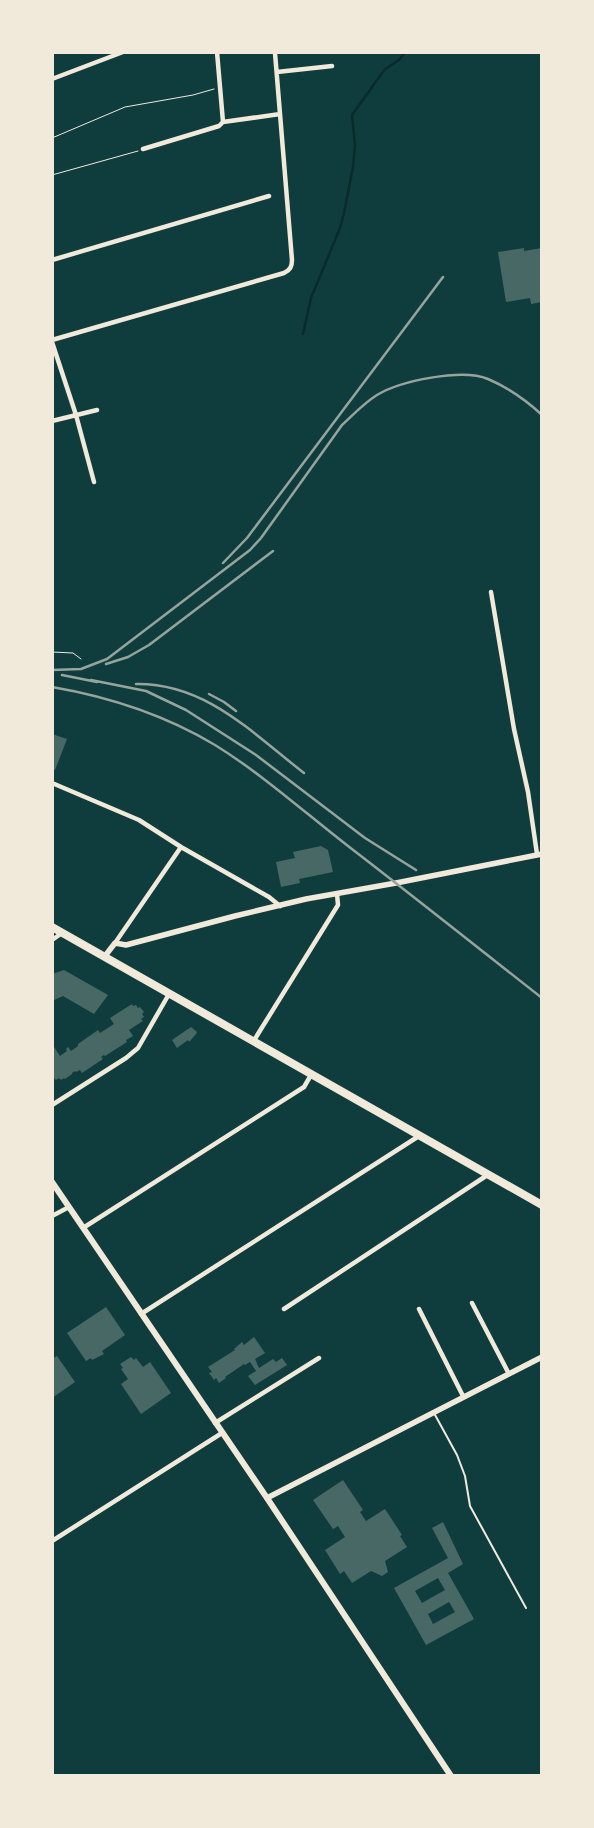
<svg xmlns="http://www.w3.org/2000/svg" width="594" height="1828" viewBox="0 0 594 1828" font-family="'Alegreya Sans',sans-serif">
  <style>
    .lines { fill: none; stroke-linecap: round; stroke-linejoin: round }
    .stream { stroke: #0a2a2b; stroke-width: 2.5 }
    .building { fill: #486865; fill-rule: evenodd }
    .path { stroke: #f1e9da; stroke-width: 1 }
    .service { stroke: #f1e9da; stroke-width: 2 }
    .minor { stroke: #f1e9da; stroke-width: 4.5 }
    .tertiary { stroke: #f1e9da; stroke-width: 5.5 }
    .secondary { stroke: #f1e9da; stroke-width: 6 }
    .trunk { stroke: #f1e9da; stroke-width: 8 }
    .rail { stroke: #97a49c; stroke-width: 2.5 }
  </style>
  <rect width="100%" height="100%" fill="#0f3d3e"/>
  <g class="lines">
    <path class="stream" d="M303 334 311 298 340 228 344 213 353 167 355 145 352 115 385 69 399 60 405 52"/>
  </g>
  <path class="building" d="M524 248V251L542 248V302L531 304 530 298 506 302 498 252Z
    M52 734 67 739 55 770 52 769Z
    M321 846 328 850 333 872 299 879 300 883 281 887 276 862 295 858 293 852Z
    M64 970 108 995 94 1014 63 996 52 1001V974Z
    M132 1004 133 1006 136 1005 138 1008 140 1007 144 1012 142 1014 144 1017 141 1019 143 1021 129 1030 133 1036 126 1040 127 1042 105 1056 104 1055 101 1057 103 1059 82 1073 80 1070 76 1072 75 1071 72 1073V1074L65 1079 64 1078 61 1080 59 1078 56 1080 52 1076V1044L60 1056 67 1051 66 1049 68 1047 71 1051 78 1046V1044L98 1030 100 1033 114 1024 110 1018Z
    M191 1027 197 1032 196 1034 189 1042 188 1040 177 1048 172 1040Z
    M106 1307 125 1335 102 1351 104 1354 92 1360 91 1358 86 1361 67 1333Z
    M254 1337 265 1353 255 1359 259 1368 273 1359 276 1362 282 1358 287 1365 255 1385 248 1376 256 1371 250 1362 245 1365 244 1364 225 1377 226 1378 219 1383 216 1378 214 1380 209 1373 212 1372 208 1367 235 1350 234 1349 242 1342 244 1345Z
    M57 1356 75 1382 52 1398V1359Z
    M131 1357 134 1360 136 1358 143 1367 150 1362 171 1393 141 1414 121 1384 128 1379 121 1369 123 1368 120 1364Z
    M343 1480 363 1510 360 1512 366 1521 385 1509 402 1535 400 1536 407 1547 385 1561 388 1572 382 1576 371 1571 352 1583 344 1571 340 1574 325 1550 345 1537 338 1526 333 1529 313 1500Z
    M443 1522 463 1564 448 1573 474 1619 426 1645 394 1588 448 1558 432 1528ZM438 1578 445 1590 422 1603 415 1591ZM449 1602 455 1612 433 1624 428 1614Z"/>
  <g class="lines">
    <path class="path" d="M52 138 125 107 193 95 214 89
      M52 175 138 151
      M52 652 73 653 81 659"/>
    <path class="service" d="M434 1413 457 1455 465 1476 470 1506 526 1608"/>
    <path class="minor" d="M217 52 223 122
      M277 72 332 66
      M52 79 123 52
      M223 122 280 114
      M143 149 219 126 223 122
      M52 260 269 196
      M52 340 284 273C290 270 292 267 292 260L275 53
      M52 342 76 415 94 482
      M52 421 97 410
      M491 592 514 729 528 792 537 854
      M52 783 139 820 181 847 269 897 280 906
      M52 940 62 933
      M115 943 181 847
      M253 1042 338 905 337 894
      M52 1105 126 1058 138 1048 169 994
      M52 1216 69 1207
      M83 1228 304 1087 311 1075
      M472 1303 509 1374
      M284 1309 489 1174
      M419 1309 463 1396
      M141 1314 419 1136
      M215 1423 319 1358
      M52 1541 222 1433"/>
    <path class="tertiary" d="M105 956 115 943 126 945 235 916 306 899 396 883 542 854
      M267 1498 542 1357"/>
    <path class="secondary" d="M52 1182 267 1498 451 1776"/>
    <path class="trunk" d="M52 927 542 1205"/>
    <path class="rail" d="M223 563 247 538 443 277
      M106 664 128 657 149 645 273 551
      M52 670 81 669 107 659 250 550 261 538 342 425C353 415 364 403 377 395 400 381 462 368 488 379 509 388 526 400 542 415
      M62 675 97 682
      M91 680 146 691 186 710 256 755 365 838 416 870
      M136 684C206 683 252 733 304 773
      M52 687C110 697 165 715 215 745 262 774 304 812 348 846 413 896 477 947 542 998
      M209 694 224 702 236 711"/>
  </g>
  <rect width="594" height="1828" fill="none" stroke="#f1e9da" stroke-width="108"/>
</svg>
